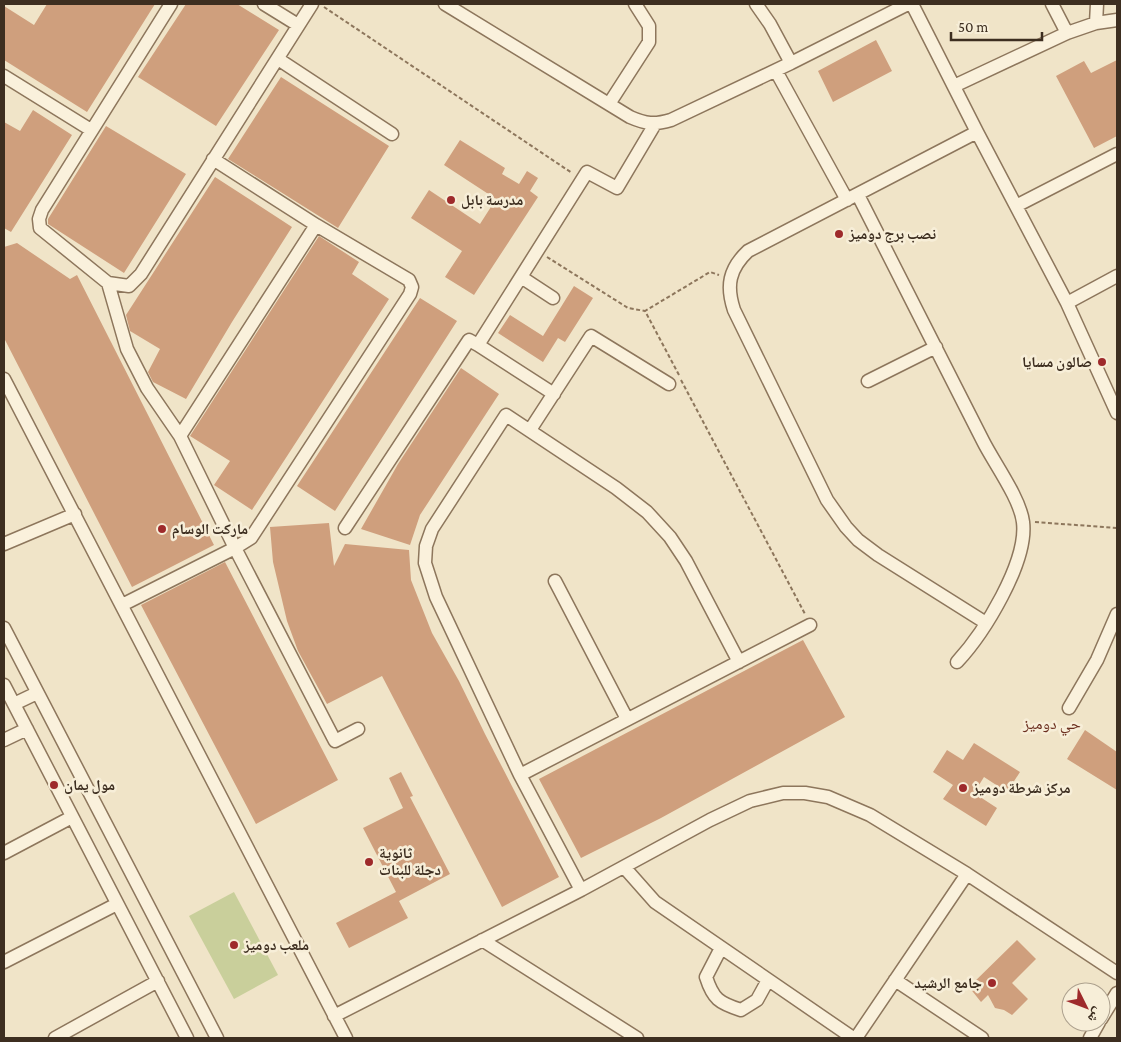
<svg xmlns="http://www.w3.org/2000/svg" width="1121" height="1042" viewBox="0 0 1121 1042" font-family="'Crimson Pro','Noto Naskh Arabic',serif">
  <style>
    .green { fill: #c9cf9b }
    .building { fill: #cf9f7d }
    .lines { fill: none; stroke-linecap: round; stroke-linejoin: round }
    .street-casing { stroke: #8d765c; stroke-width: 15 }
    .path { stroke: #8d765c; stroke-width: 2; stroke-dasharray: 4 2.5; stroke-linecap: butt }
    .street { stroke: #faf1dc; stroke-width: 12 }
    .poi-dot { fill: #9e2a2b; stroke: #f7eed8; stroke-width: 2 }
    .labels { text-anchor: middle; stroke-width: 5; stroke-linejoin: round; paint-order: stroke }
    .poi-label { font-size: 15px; font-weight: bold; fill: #3d2e20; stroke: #f7eed8; text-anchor: start }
    .neighbourhood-label { font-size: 16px; fill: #6b2e1e; stroke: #f7eed8 }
  </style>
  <rect width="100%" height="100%" fill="#f0e4c8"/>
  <path class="green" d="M234 892 278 975 234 999 189 916Z"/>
  <path class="building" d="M47 4H155L87 112 4 60V6L34 25Z
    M186 4H237L279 30 216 126 138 77Z
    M876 40 892 71 833 102 818 71Z
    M1117 60V136L1094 148 1056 76 1084 61 1091 73Z
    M281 77 389 146 338 228 228 159Z
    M33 110 72 135 11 232 4 228V122L20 131Z
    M106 126 186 174 124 273 48 224V219Z
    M460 140 505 168 502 174 519 184 527 171 538 178 530 191 538 197 474 295 445 277 462 251 411 218 429 190 480 224 496 199 444 165Z
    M215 177 292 227 232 322 186 399 153 382 148 372 160 349 130 331 126 315Z
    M319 236 359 262 352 274 389 299 252 510 214 485 230 461 190 436Z
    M17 243 70 279 77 275 214 545 132 587 4 338V247Z
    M574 286 593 298 565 342 558 338 543 362 498 333 510 315 543 336Z
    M420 298 457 321 335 511 297 486Z
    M461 368 499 394 420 515 410 545 361 529 398 464Z
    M329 523 334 566 345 544 409 550 411 580 432 633 459 681 485 734 559 877 502 907 382 676 327 704 298 651 287 621 273 562 270 527Z
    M225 562 338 780 256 824 141 605Z
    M803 640 845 717 661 818 581 858 539 779Z
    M1085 730 1117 752V790L1067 759Z
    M974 743 1020 772 1007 792 984 777 974 793 997 808 986 826 943 799 953 785 933 772 947 750 963 760Z
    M401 772 413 796 410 797 450 874 399 901 408 918 349 948 336 923 396 892 363 828 403 808 389 778Z
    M1017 940 1036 959 1012 983 1028 999 1012 1015 1004 1010 995 1008 988 995 981 1002 969 987Z"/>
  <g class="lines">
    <g class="street-casing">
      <path id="street" d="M171 4 42 210 39 219 40 228 108 283 129 286 141 274 312 4
        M264 4 298 25
        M445 4 630 117C646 124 654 125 671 120L791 63 908 4
        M756 4 770 24 791 63
        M912 4 977 132 1067 303 1117 413
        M1052 4 1067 33
        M1096 23 1097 4
        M278 59 392 134
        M776 71 847 200
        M4 76 91 130
        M954 86 1067 33 1096 23 1117 20
        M609 104 649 42V26L635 4
        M977 132 748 251C729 269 726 286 734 310L827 500 846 527 858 540 878 555 986 623
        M858 195C900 277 941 359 983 441 994 463 1020 498 1023 522 1028 562 984 633 957 662
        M1016 206 1117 154
        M316 225 180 436 235 548 335 741 358 729
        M521 277 553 298
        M108 283 127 349 147 388 180 436
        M1067 303 1117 276
        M478 345 554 394
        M4 379 346 1038
        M868 381 936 347
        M530 430 591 336 669 384
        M345 528 469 340 478 345 587 172 617 188 655 124
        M4 544 75 514
        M555 581 627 719
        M122 605 235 548 251 538 410 294 412 287 409 280 316 225 213 159
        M4 628 217 1038
        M4 685 187 1038
        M14 704 37 693
        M1069 708 1097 660 1117 614
        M4 740 27 729
        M520 775 810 625
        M4 853 72 817
        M624 867 655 902 853 1038
        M581 890 520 775 436 597 425 563 426 546 432 529 506 415 616 488 647 512 670 537 686 561 739 662
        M482 940 637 1038
        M721 948 706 977C713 999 719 1003 741 1010L757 1000 768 980
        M4 962 117 904
        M895 980 982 1038
        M334 1016 581 890 710 820 750 801 783 793H805L828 797 870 815 967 874 1117 973
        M1101 1019 1117 993
        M55 1038 158 981
        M856 1038 967 874
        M1090 1038 1099 1022"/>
    </g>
    <path class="path" d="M324 7 572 173
      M547 257 628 308 645 311
      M679 375 645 311 710 272 719 275
      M681 380 805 614
      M1035 522 1117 528"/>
    <use href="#street" class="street"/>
  </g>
  <g class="poi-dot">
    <circle cx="451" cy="200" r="5"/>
    <circle cx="839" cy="234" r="5"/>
    <circle cx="1102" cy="362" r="5"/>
    <circle cx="162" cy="529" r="5"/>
    <circle cx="54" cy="785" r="5"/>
    <circle cx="963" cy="788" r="5"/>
    <circle cx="369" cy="862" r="5"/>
    <circle cx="234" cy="945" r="5"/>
    <circle cx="992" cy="983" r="5"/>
  </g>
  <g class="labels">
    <g class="poi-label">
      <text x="461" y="205">مدرسة بابل</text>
      <text x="849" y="239">نصب برج دوميز</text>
      <text x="1092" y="367" text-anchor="end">صالون مسايا</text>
      <text x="172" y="534">ماركت الوسام</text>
      <text x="64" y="790">مول يمان</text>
      <text x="973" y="793">مركز شرطة دوميز</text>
      <text x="379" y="858">ثانوية<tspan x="379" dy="17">دجلة للبنات</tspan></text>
      <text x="244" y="950">ملعب دوميز</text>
      <text x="982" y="988" text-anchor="end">جامع الرشيد</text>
    </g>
    <g class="neighbourhood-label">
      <text x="1052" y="729">حي دوميز</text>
    </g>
  </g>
  <rect width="1121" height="1042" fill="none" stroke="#3d2e20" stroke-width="10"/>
  <g transform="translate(1086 1007) rotate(132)"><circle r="24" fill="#f7eed8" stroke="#ada18e"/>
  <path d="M0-4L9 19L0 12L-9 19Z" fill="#9e2a2b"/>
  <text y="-8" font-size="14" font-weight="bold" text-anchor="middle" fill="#3d2e20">ش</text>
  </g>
  <path d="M951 32v8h91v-8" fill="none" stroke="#3d2e20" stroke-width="2.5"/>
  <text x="958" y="32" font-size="15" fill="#3d2e20" stroke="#f7eed8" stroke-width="4" paint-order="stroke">50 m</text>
</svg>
